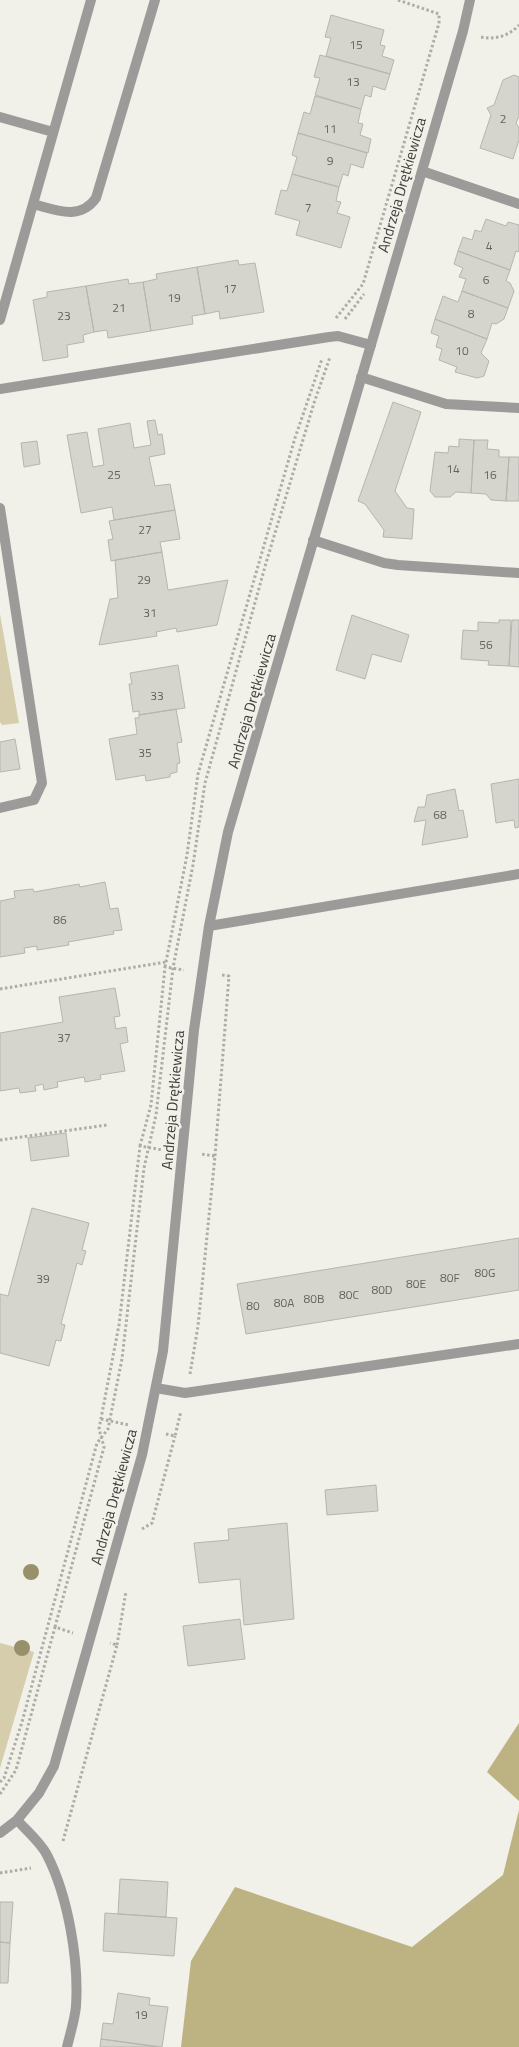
<svg xmlns="http://www.w3.org/2000/svg" width="519" height="2047" viewBox="0 0 519 2047" font-family="'Titillium Web',sans-serif">
  <style>
    .green { fill: #d5cdab }
    .forest { fill: #bdb282 }
    .building { fill: #d5d4cd; stroke: #b7b5ae }
    .lines { fill: none; stroke-linecap: round; stroke-linejoin: round }
    .path { stroke: #adaca7; stroke-width: 3; stroke-dasharray: 2.5 2.5; stroke-linecap: butt }
    .lane { stroke: #9c9b99; stroke-width: 10 }
    .street { stroke: #9c9b99; stroke-width: 10 }
    .tree { fill: #98906a }
    .labels { text-anchor: middle; stroke-width: 5; stroke-linejoin: round; paint-order: stroke }
    .number-label { font-size: 12px; fill: #64635f }
    .street-label { font-size: 15px; fill: #3e3d3a; stroke: #f1f0e9 }
  </style>
  <rect width="100%" height="100%" fill="#f1f0e9"/>
  <path class="green" d="M0 614 19 723 2 725 0 722Z
    M0 1643 34 1652 0 1768Z"/>
  <path class="forest" d="M519 1723V1801L487 1772Z
    M519 1810V2047H181L191 1961 235 1887 412 1947 503 1875Z"/>
  <path class="building" d="M331 15 384 30 380 45 385 46 382 56 394 60 390 74 326 56 331 38 325 37Z
    M320 55 390 74 385 90 373 86 371 97 365 95 361 109 315 95 320 78 314 77Z
    M514 75 519 77V116L516 123 519 128V140L513 159 480 148 491 115 487 108 494 105 503 80Z
    M315 96 361 109 358 123 363 124 360 135 371 139 368 153 298 133 304 112 310 114Z
    M298 133 367 153 363 168 351 164 348 176 343 174 339 187 292 174 297 157 292 155Z
    M292 174 339 187 336 201 341 202 337 213 350 217 341 248 296 235 300 221 275 214 281 190 287 191Z
    M486 219 506 226 508 222 519 225V252L516 251 510 270 458 251 463 237 472 240 475 230 481 232Z
    M458 251 510 270 506 281 510 283 514 291 508 308 462 291 466 279 459 277 463 268 454 264Z
    M238 260 239 265 255 263 264 312 220 319 219 311 205 314 197 267Z
    M197 267 205 314 192 316 193 324 151 331 143 282 157 279 156 274Z
    M128 279 129 284 143 282 151 331 108 338 107 330 94 332 86 286Z
    M86 286 94 332 83 335 84 342 67 345 68 357 43 361 33 300 47 297V292Z
    M462 291 508 308 504 319 496 324 492 323 487 339 435 319 443 296 458 302Z
    M435 319 487 339 481 353 489 361 484 376 477 378 455 372 457 367 439 360 442 349 436 347 439 336 431 333Z
    M393 402 421 412 395 491 407 508 414 509 412 539 383 537 384 530 365 504 358 501Z
    M155 420 158 435 162 434 165 454 149 457 155 486 170 484 175 510 114 520 112 507 81 513 67 435 87 432 93 467 104 465 98 429 130 423 134 448 151 445 147 421Z
    M459 439 474 440 471 493 456 492 450 497H435L430 491 435 452 448 453 449 446 459 447Z
    M474 440H488L487 449 499 450V457H509L506 501 491 500 486 494 471 493Z
    M37 441 40 464 24 467 21 443Z
    M509 457H519V501H506Z
    M175 510 180 539 160 542 162 552 111 561 108 540 113 539 109 521Z
    M162 552 168 590 228 580 217 625 177 632 176 628 156 632 157 636 99 645 110 599 118 598 115 560Z
    M352 615 409 635 401 662 372 654 365 679 336 670Z
    M499 620H511L509 666 488 665 489 661 461 659 463 630 478 631V622L499 623Z
    M512 620H519V667L509 666Z
    M178 665 185 708 139 715V711L133 712 129 684H132L130 673Z
    M176 709 182 742 177 743 180 763 177 764V772L170 774V777L146 781 145 775 116 780 109 739 137 734 135 718H139V715Z
    M15 739 20 769 0 772V742Z
    M519 779V827L515 828 514 820 496 823 491 784Z
    M455 789 459 811 463 810 468 837 422 845 426 820 414 822 418 807H425L427 795Z
    M105 882 110 909 118 908 122 930 113 931 114 934 68 942 69 945 37 950V946L24 948 25 953 0 957V901L15 898 14 891 33 889 34 892 79 884 80 887Z
    M115 988 120 1016 114 1017 116 1029 126 1027 128 1042 120 1044 125 1071 100 1075 101 1079 85 1082 84 1077 57 1082 58 1087 44 1090 43 1084 35 1086 36 1091 20 1093 19 1088 0 1091V1033L63 1022 59 997Z
    M66 1133 69 1156 31 1161 28 1138Z
    M32 1208 89 1223 82 1250 86 1251 82 1265 77 1263 61 1324 65 1325 61 1341 56 1340 49 1366 0 1353V1294L8 1296Z
    M519 1238V1290L246 1334 237 1284Z
    M376 1485 378 1511 327 1515 325 1490Z
    M287 1523 294 1619 244 1625 240 1579 199 1583 194 1543 229 1540 228 1529Z
    M240 1619 245 1659 188 1666 183 1626Z
    M120 1879 168 1882 166 1917 118 1914Z
    M0 1902H13L10 1943 0 1942Z
    M105 1913 177 1918 174 1956 103 1951Z
    M0 1942 10 1943 8 1983H0Z
    M118 1993 150 1998 149 2005 168 2007 162 2047 101 2039 103 2023 113 2024Z
    M101 2039 157 2047H100Z"/>
  <g class="lines">
    <path class="path" d="M398 0 439 14V24
      M481 37C495 40 509 36 519 25
      M336 318 363 284 439 23
      M345 319 364 294
      M165 967 187 855 198 774 295 438 322 359
      M0 989 166 962
      M0 1140 107 1125
      M140 1146 151 1105 165 967 184 970
      M215 1156 229 976 222 975
      M190 1374 198 1326 215 1156 201 1154
      M101 1419 129 1425
      M166 1434 175 1436 181 1411
      M142 1529 152 1523 175 1436
      M55 1627 104 1447 99 1429 119 1325 140 1146 163 1150
      M117 1645 126 1591
      M0 1782 4 1778 22 1722 97 1443 108 1429 122 1359 144 1168 156 1115 173 968 193 865 205 783 266 563 314 403 330 357
      M0 1794 16 1770 55 1627 73 1633
      M63 1841 117 1645 110 1643
      M0 1873 31 1868"/>
    <path class="lane" d="M0 117 53 132
      M33 204C56 210 80 221 96 198L155 0
      M0 320 91 0
      M0 389 329 337 338 336 371 345
      M0 508 42 783 34 800 0 808"/>
    <path class="street" d="M422 171 519 204
      M361 377 446 404 519 408
      M313 540 384 563 398 565 519 573
      M209 926 519 874
      M156 1388 185 1393 519 1344
      M17 1820 39 1793 54 1766 142 1455 163 1351 194 1030 209 926 228 832 463 31 470 0
      M0 1833 17 1820C27 1831 41 1843 47 1855 68 1896 79 1960 76 2006 75 2019 70 2034 67 2047"/>
  </g>
  <g class="tree">
    <circle cx="31" cy="1572" r="8"/>
    <circle cx="22" cy="1648" r="8"/>
  </g>
  <g class="labels">
    <g class="number-label">
      <text x="356" y="49">15</text>
      <text x="353" y="86">13</text>
      <text x="503" y="123">2</text>
      <text x="330" y="133">11</text>
      <text x="330" y="165">9</text>
      <text x="308" y="212">7</text>
      <text x="489" y="250">4</text>
      <text x="486" y="284">6</text>
      <text x="230" y="293">17</text>
      <text x="174" y="302">19</text>
      <text x="119" y="312">21</text>
      <text x="471" y="318">8</text>
      <text x="64" y="320">23</text>
      <text x="462" y="355">10</text>
      <text x="453" y="473">14</text>
      <text x="114" y="479">25</text>
      <text x="490" y="479">16</text>
      <text x="145" y="534">27</text>
      <text x="144" y="584">29</text>
      <text x="150" y="617">31</text>
      <text x="486" y="649">56</text>
      <text x="157" y="700">33</text>
      <text x="145" y="757">35</text>
      <text x="440" y="819">68</text>
      <text x="60" y="924">86</text>
      <text x="64" y="1042">37</text>
      <text x="485" y="1277">80G</text>
      <text x="450" y="1282">80F</text>
      <text x="43" y="1283">39</text>
      <text x="416" y="1288">80E</text>
      <text x="382" y="1294">80D</text>
      <text x="349" y="1299">80C</text>
      <text x="314" y="1303">80B</text>
      <text x="284" y="1307">80A</text>
      <text x="253" y="1310">80</text>
      <text x="141" y="2019">19</text>
    </g>
    <g class="street-label">
      <text transform="translate(402 185) rotate(-74)" y="5">Andrzeja Drętkiewicza</text>
      <text transform="translate(252 701) rotate(-74)" y="5">Andrzeja Drętkiewicza</text>
      <text transform="translate(173 1100) rotate(-85)" y="5">Andrzeja Drętkiewicza</text>
      <text transform="translate(114 1497) rotate(-75)" y="5">Andrzeja Drętkiewicza</text>
    </g>
  </g>
</svg>
